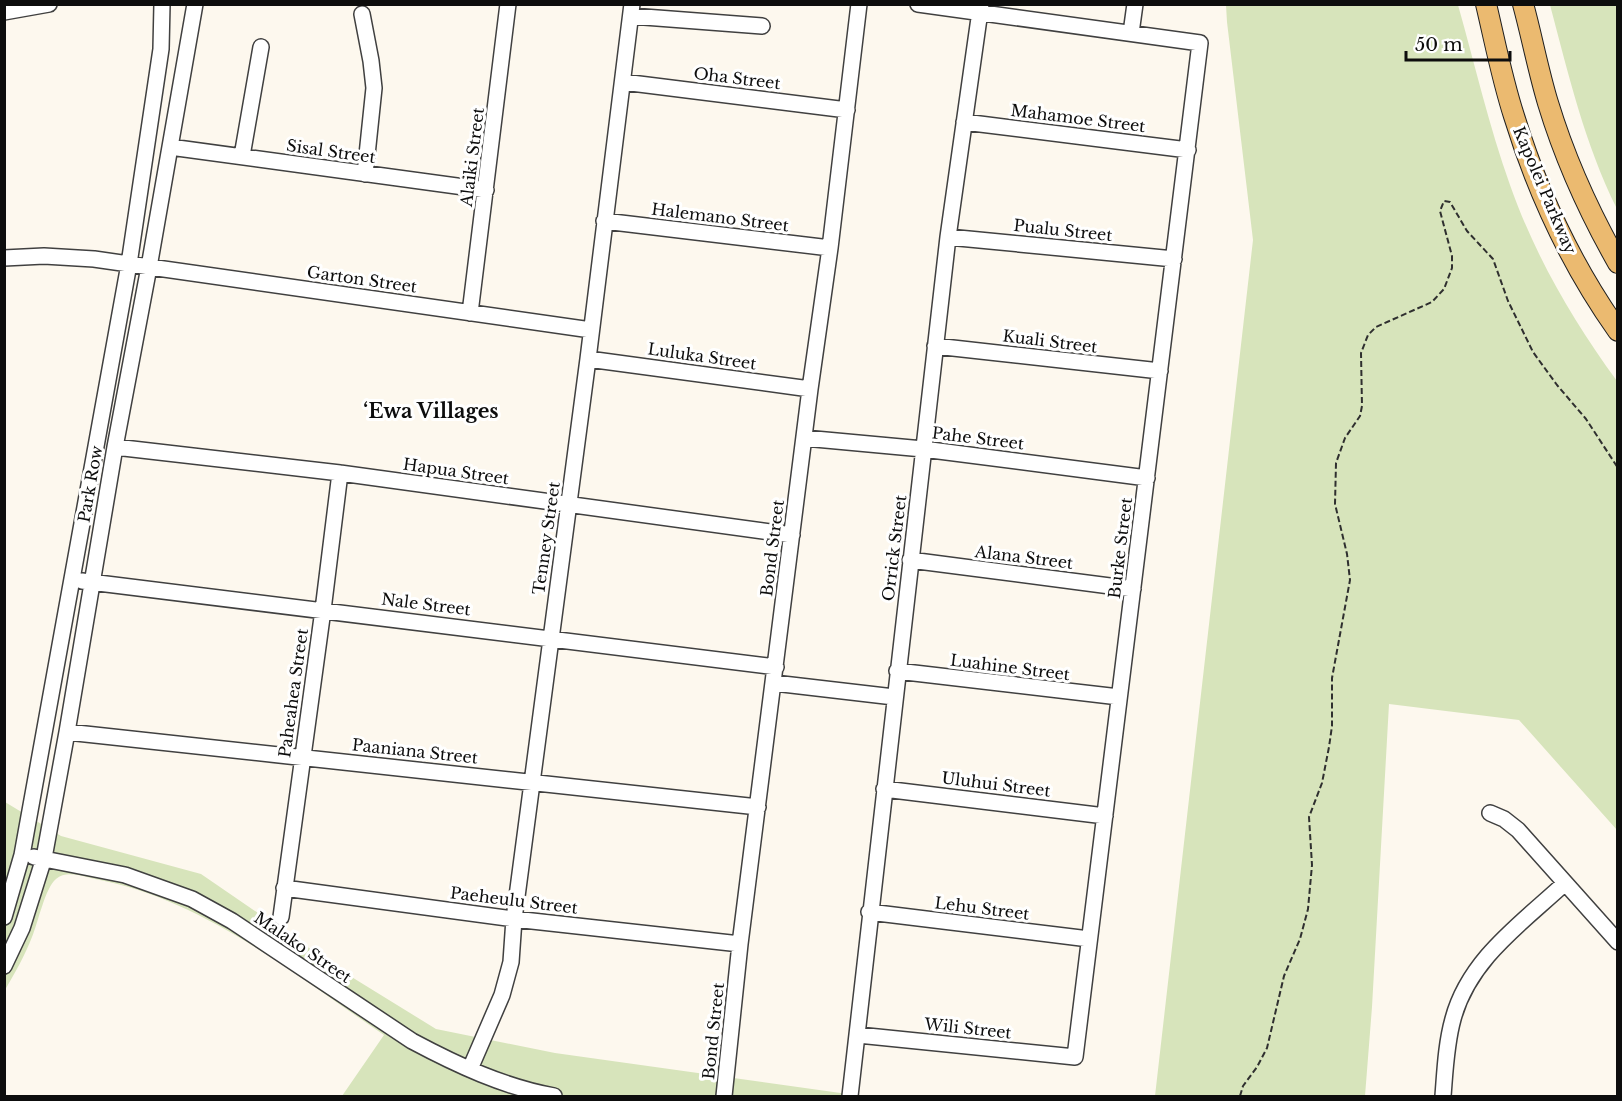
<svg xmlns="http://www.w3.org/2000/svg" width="1622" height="1101" viewBox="0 0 1622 1101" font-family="'Libre Baskerville',serif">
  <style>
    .green { fill: #d7e4bb }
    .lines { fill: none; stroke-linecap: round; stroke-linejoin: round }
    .minor-casing { stroke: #404040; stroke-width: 18 }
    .major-casing { stroke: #1e1e1e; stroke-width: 22 }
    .path { stroke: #2f2f2f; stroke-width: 2; stroke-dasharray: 6 3; stroke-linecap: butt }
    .minor { stroke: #fff; stroke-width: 15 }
    .major { stroke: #ebba70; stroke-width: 20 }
    .labels { text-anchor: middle; stroke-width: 6; stroke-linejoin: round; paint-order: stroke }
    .street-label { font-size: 16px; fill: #0d0d0d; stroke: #fff }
    .quarter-label { font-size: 20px; font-weight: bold; fill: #0d0d0d; stroke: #fff }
  </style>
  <rect width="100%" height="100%" fill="#fdf8ee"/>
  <path class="green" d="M1226 5H1458C1475 65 1489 126 1510 185 1535 256 1573 321 1617 381V830L1519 720 1389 704 1372 1007 1365 1096H1155L1253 240 1227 22Z
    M1550 5H1617V209C1584 142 1569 76 1550 5Z
    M5 802 61 836 201 874 350 976 436 1029 555 1053 862 1096H342L384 1035C294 974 203 899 95 879 82 876 66 870 56 879 45 888 38 923 32 937 25 955 15 973 5 990Z"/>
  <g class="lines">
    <g class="minor-casing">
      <path id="minor" d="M4 12 49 4
        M362 14 371 61 374 88 365 174
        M631 16 762 26
        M1131 33 1135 4
        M623 82 847 110
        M964 122 1188 150
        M170 147 486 190
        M242 156 261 47
        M604 221 830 248
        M948 237 1174 259
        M4 258 44 256 94 259 591 330
        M470 313 508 4
        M935 346 1160 371
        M588 359 810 389
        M804 438 923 449 1147 478
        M115 447 340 473 792 535
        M910 560 1133 589
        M82 581 776 667
        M897 671 1119 697
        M774 683 894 697
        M67 732 758 807
        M884 789 1105 816
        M1490 813 1504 819 1518 830 1618 942
        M34 857 125 875 192 899 232 921 412 1041C457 1065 504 1087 554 1096
        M284 888 514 919 740 944
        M869 912 1089 939
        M4 917 22 855 129 264 161 49 162 4
        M281 917 323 610 340 473
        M4 966 22 928 44 858 67 732 115 447 149 267 195 4
        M858 1035 1075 1057 1200 43 918 4
        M470 1069 502 995 511 962 514 919 588 359 632 4
        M724 1096 740 944 810 389 830 248 859 4
        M850 1096 948 237 981 4
        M1443 1096C1445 1071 1446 1044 1453 1019 1469 959 1522 923 1565 883"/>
    </g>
    <g class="major-casing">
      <path id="major" d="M1486 4C1495 42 1502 79 1514 116 1537 191 1572 266 1618 331
        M1523 4C1532 37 1538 70 1548 103 1565 159 1589 212 1618 263"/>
    </g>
    <path class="path" d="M1240 1096 1243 1086 1257 1067 1267 1048 1284 976 1300 939 1308 909 1312 865 1309 817 1322 783 1329 747 1332 726V678L1350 580 1347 554 1335 504 1336 463 1345 438 1360 416 1362 406 1361 353 1368 335 1376 327 1432 302 1444 289 1452 268V256L1440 211 1444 201 1450 202 1467 231 1493 259 1508 301 1533 352 1557 385 1586 419 1618 468"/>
    <use href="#minor" class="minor"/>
    <use href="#major" class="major"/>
  </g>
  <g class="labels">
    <g class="street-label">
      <text transform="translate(737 78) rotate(7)" y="6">Oha Street</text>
      <text transform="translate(1078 118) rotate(7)" y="6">Mahamoe Street</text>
      <text transform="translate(331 151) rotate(8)" y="6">Sisal Street</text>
      <text transform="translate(472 157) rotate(-83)" y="6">Alaiki Street</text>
      <text transform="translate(1545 190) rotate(67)" y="6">Kapolei Parkway</text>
      <text transform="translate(720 217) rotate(7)" y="6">Halemano Street</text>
      <text transform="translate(1063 230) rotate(6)" y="6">Pualu Street</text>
      <text transform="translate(362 279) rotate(8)" y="6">Garton Street</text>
      <text transform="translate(1050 341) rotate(7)" y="6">Kuali Street</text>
      <text transform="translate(702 356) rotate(8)" y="6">Luluka Street</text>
      <text transform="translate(978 438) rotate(7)" y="6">Pahe Street</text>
      <text transform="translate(456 471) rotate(8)" y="6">Hapua Street</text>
      <text transform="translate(90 484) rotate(-80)" y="6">Park Row</text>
      <text transform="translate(546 538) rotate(-82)" y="6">Tenney Street</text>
      <text transform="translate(772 548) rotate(-83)" y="6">Bond Street</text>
      <text transform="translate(894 548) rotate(-83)" y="6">Orrick Street</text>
      <text transform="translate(1120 548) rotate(-83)" y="6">Burke Street</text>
      <text transform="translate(1024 557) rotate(7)" y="6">Alana Street</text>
      <text transform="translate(426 604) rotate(7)" y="6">Nale Street</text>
      <text transform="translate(1010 667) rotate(7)" y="6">Luahine Street</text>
      <text transform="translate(293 693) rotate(-82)" y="6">Paheahea Street</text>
      <text transform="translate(415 751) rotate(6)" y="6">Paaniana Street</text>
      <text transform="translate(996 784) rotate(7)" y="6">Uluhui Street</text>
      <text transform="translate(514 900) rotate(7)" y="6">Paeheulu Street</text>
      <text transform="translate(982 908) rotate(7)" y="6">Lehu Street</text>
      <text transform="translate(303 947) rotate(34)" y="6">Malako Street</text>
      <text transform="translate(968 1028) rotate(6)" y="6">Wili Street</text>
      <text transform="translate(713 1031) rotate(-84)" y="6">Bond Street</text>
    </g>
    <g class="quarter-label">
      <text x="431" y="418">‘Ewa Villages</text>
    </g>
  </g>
  <rect width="1622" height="1101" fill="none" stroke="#0d0d0d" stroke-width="12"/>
  <path d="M1406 51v9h104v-9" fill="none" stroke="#0d0d0d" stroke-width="3"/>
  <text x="1415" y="51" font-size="18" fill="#0d0d0d" stroke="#ffffff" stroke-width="4.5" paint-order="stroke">50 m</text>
</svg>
